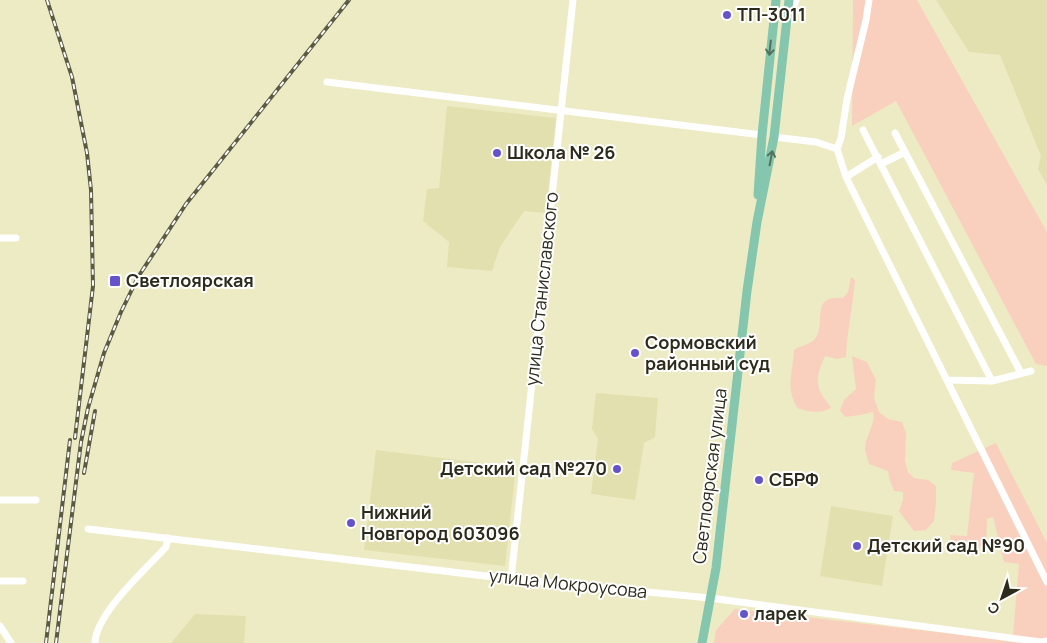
<svg xmlns="http://www.w3.org/2000/svg" width="1047" height="643" viewBox="0 0 1047 643" font-family="Manrope,sans-serif">
  <style>
    .built { fill: #e3e0b0 }
    .green { fill: #f9d0be }
    .lines { fill: none; stroke-linecap: round; stroke-linejoin: round }
    .minor { stroke: #fff; stroke-width: 7 }
    .major { stroke: #85c6af; stroke-width: 9 }
    .rail-casing { stroke: #5b5a45; stroke-width: 4 }
    .rail { stroke: #fff; stroke-width: 2; stroke-dasharray: 5.5; stroke-linecap: butt }
    .oneway { stroke: #54715e }
    .poi-dot { fill: #6553cc; stroke: #fff; stroke-width: 2 }
    .labels { text-anchor: middle; stroke-width: 4; stroke-linejoin: round; paint-order: stroke }
    .poi-label { font-size: 18px; font-weight: bold; fill: #2c2b1c; stroke: #fff; text-anchor: start }
    .street-label { font-size: 18px; fill: #2c2b1c; stroke: #fff }
  </style>
  <rect width="100%" height="100%" fill="#edebc3"/>
  <path class="built" d="M936 0H1047V185L1038 169 1041 156 1000 55 969 52Z
    M447 106 556 118 546 213 524 211 500 247 492 271 447 267 449 242 423 221 427 189 439 188Z
    M596 393 658 398 655 437 644 443 635 500 591 494 598 439 592 429Z
    M376 450 516 467 505 566 364 550Z
    M831 506 893 516 882 586 820 576Z
    M195 614 246 616 244 643H171Z"/>
  <path class="green" d="M853 0H917L1047 232V366L1036 364 896 101 852 126Z
    M851 277 855 280C853 306 847 331 846 357L837 359 825 356C820 366 815 380 820 391 822 397 828 402 831 408 819 414 809 412 797 408 785 385 793 374 794 350 801 345 812 345 817 336 825 318 811 295 843 298L848 292Z
    M852 356 867 362 876 380 874 398 879 412 888 419 902 422 906 433 905 461 908 472 914 478 928 480 936 486V503L934 521 926 530 914 531 899 511 903 500V492L894 491 890 481 888 471 869 464C868 459 865 453 865 448 866 435 876 423 873 412L860 415 845 417 840 410 844 400 856 389Z
    M996 443 1047 543V638L1041 639 1013 636 1019 564 1004 562 993 517 987 519 986 548 951 542 950 535 967 536 974 473 951 470 952 463Z
    M735 609 1034 643H714L716 630Z"/>
  <g class="lines">
    <path class="minor" d="M869 0 866 20 847 99 841 138 837 149 846 177 1047 582
      M789 22 796 0
      M327 82 762 135
      M863 130 992 381
      M895 133 1021 373
      M774 137 816 142 837 149
      M881 164 905 152
      M846 177 878 157
      M0 238H16
      M947 380 992 381 1031 371
      M0 500H36
      M88 529 511 579 710 598 1041 642 1047 641
      M511 579 573 0
      M0 581H23
      M0 626 11 643
      M95 643C96 613 146 569 166 547L168 538"/>
    <path class="major" d="M758 195 762 135 776 0
      M702 643 716 568 747 291 757 222 774 137 789 0"/>
    <g class="rail-casing">
      <path id="rail" d="M47 0 72 77 87 153 91 190 93 286 75 438
        M84 473 95 411
        M46 643 70 440
        M56 643 81 442 88 408 104 353 121 312 138 277 186 204 349 0"/>
    </g>
    <use href="#rail" class="rail"/>
  </g>
  <defs><path id="oneway-shaft" d="M-6 0H5M1.5-3L5.5 0L1.5 3" fill="none" stroke-width="1.6" stroke-linecap="round" stroke-linejoin="round" transform="scale(1.25)"/></defs>
  <g class="oneway">
    <use href="#oneway-shaft" transform="translate(770 48) rotate(96)"/>
    <use href="#oneway-shaft" transform="translate(771 158) rotate(-79)"/>
  </g>
  <g class="poi-dot">
    <circle cx="727" cy="15" r="5"/>
    <circle cx="497" cy="153" r="5"/>
    <rect x="109" y="275" width="12" height="12" rx="2.5"/>
    <circle cx="635" cy="353" r="5"/>
    <circle cx="617" cy="469" r="5"/>
    <circle cx="759" cy="480" r="5"/>
    <circle cx="351" cy="523" r="5"/>
    <circle cx="857" cy="546" r="5"/>
    <circle cx="744" cy="614" r="5"/>
  </g>
  <g class="labels">
    <g class="poi-label">
      <text x="737" y="21">ТП-3011</text>
      <text x="507" y="159">Школа № 26</text>
      <text x="126" y="287">Светлоярская</text>
      <text x="645" y="349">Сормовский<tspan x="645" dy="21">районный суд</tspan></text>
      <text x="607" y="475" text-anchor="end">Детский сад №270</text>
      <text x="769" y="486">СБРФ</text>
      <text x="361" y="519">Нижний<tspan x="361" dy="21">Новгород 603096</tspan></text>
      <text x="867" y="552">Детский сад №90</text>
      <text x="754" y="620">ларек</text>
    </g>
    <g class="street-label">
      <text transform="translate(542 289) rotate(-84)" y="6">улица Станиславского</text>
      <text transform="translate(710 476) rotate(-83)" y="6">Светлоярская улица</text>
      <text transform="translate(568 584) rotate(6)" y="6">улица Мокроусова</text>
    </g>
  </g>
  <g transform="translate(1002 598) rotate(220)" stroke="#ffffff" stroke-width="4" paint-order="stroke">
  <path d="M0-4L9 19L0 12L-9 19Z" fill="#2c2b1c"/>
  <text y="-8" font-size="14" font-weight="bold" text-anchor="middle" fill="#2c2b1c">С</text>
  </g>
</svg>
